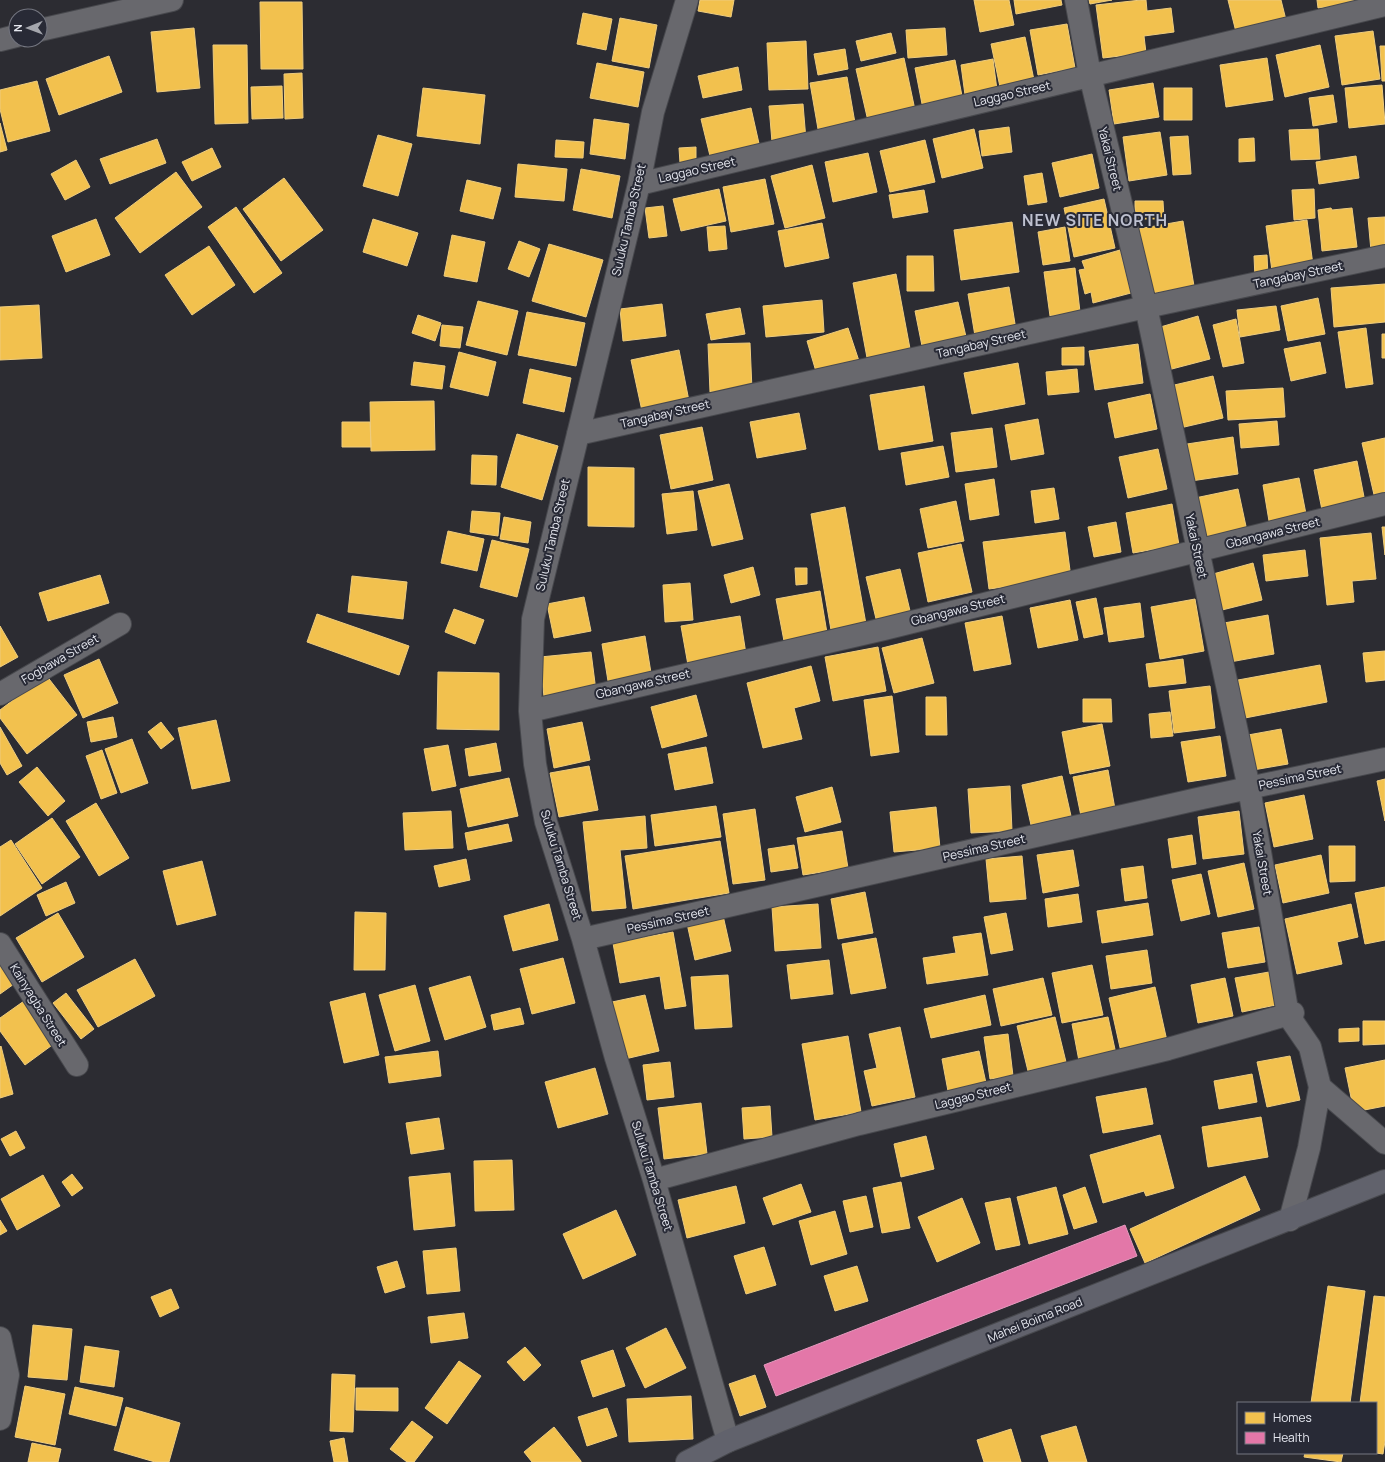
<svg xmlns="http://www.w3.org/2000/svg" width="1385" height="1462" viewBox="0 0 1385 1462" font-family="Manrope,sans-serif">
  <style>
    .homes { fill: #f2c14e; stroke: #eecc7e }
    .health { fill: #e377a8; stroke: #e499bd }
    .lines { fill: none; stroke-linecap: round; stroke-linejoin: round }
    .street-casing { stroke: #47484d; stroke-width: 24 }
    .primary-casing { stroke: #47484d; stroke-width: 24 }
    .street { stroke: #68686d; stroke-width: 22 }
    .primary { stroke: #61626c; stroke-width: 22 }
    .labels { text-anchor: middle; stroke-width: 4; stroke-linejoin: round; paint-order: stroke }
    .street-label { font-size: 12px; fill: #e5e7ef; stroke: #282a36 }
    .district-label { font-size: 16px; font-weight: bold; letter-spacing: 1px; fill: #bec1d0; stroke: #282a36 }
  </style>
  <rect width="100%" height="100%" fill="#2c2c32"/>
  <path class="homes" d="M700 0H734L731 17 698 11Z
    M974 0H1009L1014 25 980 32Z
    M1014 0H1061L1062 5 1016 14Z
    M1089 0H1112L1090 4Z
    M1141 0H1146L1147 11 1171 8 1174 32 1144 36 1146 53 1103 58 1096 5Z
    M1228 0H1281L1286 20 1236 32Z
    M1317 0H1355V4L1318 8Z
    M260 2H302L303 69H261Z
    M583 13 612 19 606 50 577 44Z
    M620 18 657 25 649 68 612 61Z
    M1067 24 1075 68 1038 75 1030 30Z
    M194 28 200 88 157 92 151 32Z
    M945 28 947 55 908 58 906 30Z
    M1373 31 1380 79 1342 85 1335 36Z
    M891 33 896 53 861 61 856 41Z
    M1025 37 1034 80 1000 87 991 44Z
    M806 41 808 89 769 90 767 43Z
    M213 45H247L248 123 215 124Z
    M1320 45 1329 87 1285 97 1276 55Z
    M1380 46H1385V81H1382Z
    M845 49 848 69 818 75 814 54Z
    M109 56 122 92 59 115 46 79Z
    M904 58 915 110 868 121 856 69Z
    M1267 58 1273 100 1226 107 1220 65Z
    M993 59 997 90 965 95 961 65Z
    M955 60 963 101 923 109 915 68Z
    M597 63 644 72 638 107 590 98Z
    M738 67 742 90 703 98 698 76Z
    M302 73 303 118 285 119 284 74Z
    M847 77 855 123 818 129 810 83Z
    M37 81 50 131 8 142 0 109V90Z
    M1153 83 1159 117 1114 124 1109 90Z
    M1382 85 1385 124 1349 128 1345 88Z
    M282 86 283 118 252 119 251 87Z
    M423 88 485 95 480 144 417 136Z
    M1164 88H1192V120H1164Z
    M1333 95 1337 122 1313 126 1309 98Z
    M803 104 806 140 772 142 769 106Z
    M751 108 760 148 711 160 701 119Z
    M594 119 629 124 625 159 590 154Z
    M0 123 7 150 0 152Z
    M1009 127 1012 152 982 156 979 131Z
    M974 129 983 168 942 178 933 139Z
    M1318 129 1320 159 1291 160 1289 130Z
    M1160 132 1167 175 1129 181 1123 137Z
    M378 135 412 144 398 196 363 186Z
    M1188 136 1191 174 1173 175 1170 137Z
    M1254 138 1255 161 1239 162V139Z
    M157 139 166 163 110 184 100 159Z
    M556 140 584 142 583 158 555 157Z
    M925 140 935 182 890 192 880 151Z
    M696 147V163H680L679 148Z
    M212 148 221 167 192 181 182 162Z
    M868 153 877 192 833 202 825 162Z
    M1092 154 1099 188 1060 197 1052 163Z
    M1356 156 1359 178 1319 184 1316 162Z
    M76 160 90 187 65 200 51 174Z
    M518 164 567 169 564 201 515 197Z
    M812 165 825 218 785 228 771 176Z
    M581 169 620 176 612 218 573 210Z
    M176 172 202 207 140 253 115 218Z
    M1042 173 1047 202 1028 205 1024 176Z
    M284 178 323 230 281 261 243 209Z
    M765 179 774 224 731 232 723 187Z
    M467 180 501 188 493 219 460 211Z
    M719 189 726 221 681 231 673 199Z
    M1314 189 1315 218 1294 220 1292 190Z
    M924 190 928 212 893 218 889 195Z
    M1104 199 1115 248 1074 257 1064 208Z
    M1135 201H1163L1164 219H1135Z
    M663 206 667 236 649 238 645 208Z
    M236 207 282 273 254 293 208 227Z
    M1331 208 1332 210 1352 208 1357 247 1322 251 1318 210Z
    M1385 217V249L1371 251 1368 218Z
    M96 219 110 255 66 272 52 236Z
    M373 219 418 233 407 266 363 252Z
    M1307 220 1313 265 1272 271 1266 226Z
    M1183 221 1194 286 1150 294 1138 229Z
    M1012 222 1019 272 961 280 954 230Z
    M822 223 829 258 785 267 778 231Z
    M725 226 727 249 709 251 707 227Z
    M1065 227 1070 261 1043 265 1038 232Z
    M452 235 485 242 477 282 444 276Z
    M519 241 540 249 529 277 508 269Z
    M549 244 603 260 586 317 532 301Z
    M209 246 235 285 192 315 165 275Z
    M1120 250 1131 293 1093 303 1091 292 1085 294 1079 270 1085 269 1082 261Z
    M1267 255 1268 276 1255 278 1254 256Z
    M907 256H933L934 291H907Z
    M1075 268 1080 312 1050 316 1044 272Z
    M896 274 911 354 868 363 853 283Z
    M1385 284V322L1334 327 1331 288Z
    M1009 287 1017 336 976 342 968 294Z
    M1318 298 1325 334 1288 341 1281 306Z
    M822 300 824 332 766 337 763 306Z
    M478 301 518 311 507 355 466 345Z
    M958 302 967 341 923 351 915 311Z
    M662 304 666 336 623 341 620 309Z
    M39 305 42 358 0 360V307Z
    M1276 306 1280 330 1240 337 1237 310Z
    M740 308 745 334 711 340 706 314Z
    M527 312 585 323 576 366 518 355Z
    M418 315 441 323 435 341 412 333Z
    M1198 316 1210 359 1168 370 1157 328Z
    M1236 319 1244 363 1223 367 1213 325Z
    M442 325 463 327 460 348 440 346Z
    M848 328 859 361 817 375 807 341Z
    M1366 328 1373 384 1346 388 1338 332Z
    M1382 334H1385V358H1382Z
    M1320 342 1326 373 1291 381 1284 349Z
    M750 343 752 390 710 392 708 344Z
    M1138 344 1143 383 1095 390 1089 351Z
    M1084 347V365H1062V348Z
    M679 350 689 401 642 411 631 360Z
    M459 352 496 362 488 396 450 387Z
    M414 362 445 366 442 389 411 385Z
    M1018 363 1025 404 972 414 964 373Z
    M530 369 571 378 564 412 523 403Z
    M1077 369 1079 392 1048 395 1046 372Z
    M1213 376 1223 418 1180 428 1170 386Z
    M924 386 933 441 879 450 870 395Z
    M1283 388 1285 417 1228 420 1226 391Z
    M1150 394 1157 429 1115 438 1108 403Z
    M434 401 435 450 371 451 370 402Z
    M799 413 806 449 757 458 750 422Z
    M1038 419 1044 454 1011 460 1005 425Z
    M1277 421 1279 445 1241 448 1239 424Z
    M342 422H370L371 447H342Z
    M702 427 713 480 671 489 660 435Z
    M992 428 997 467 956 472 951 433Z
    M517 434 558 446 542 500 501 487Z
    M1233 437 1238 474 1191 481 1187 444Z
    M1385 438V497L1375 499 1362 443Z
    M943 446 949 477 906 485 901 453Z
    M1158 449 1167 489 1128 498 1119 457Z
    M472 455 497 456 496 485 471 484Z
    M1357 461 1365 502 1322 510 1314 470Z
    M588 467 634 468V527L588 526Z
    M1299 478 1306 514 1269 521 1263 485Z
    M994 479 999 515 970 520 965 484Z
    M729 484 743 539 712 546 698 491Z
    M1054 488 1059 519 1035 523 1031 491Z
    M1238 489 1247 531 1203 540 1195 498Z
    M693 491 697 530 667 534 662 494Z
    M956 501 964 541 928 548 920 509Z
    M1172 504 1179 545 1133 553 1126 513Z
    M845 507 866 624 831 630 811 514Z
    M472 511 500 513 498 536 470 532Z
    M504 517 531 522 528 543 500 539Z
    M1116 522 1121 552 1094 557 1088 527Z
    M1382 527H1385V555Z
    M448 531 484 539 477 571 441 563Z
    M1065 532 1071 578 989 589 983 542Z
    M1371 533 1376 579 1352 581 1354 602 1327 605 1320 538Z
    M492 540 529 549 517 597 480 587Z
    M961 544 972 592 928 602 918 553Z
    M1305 550 1308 576 1266 581 1263 555Z
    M1253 563 1262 600 1222 610 1213 574Z
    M753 567 760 595 731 603 724 575Z
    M795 568H807V584L796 585Z
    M900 569 911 615 877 623 866 577Z
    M100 575 109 603 48 621 39 593Z
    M352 576 407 582 403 619 348 612Z
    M690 583 693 620 665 622 663 585Z
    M820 591 827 633 784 641 776 599Z
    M584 597 591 631 554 638 547 604Z
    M1096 598 1103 634 1084 638 1076 602Z
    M1195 599 1204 651 1160 659 1151 607Z
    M1070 600 1078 640 1038 648 1030 608Z
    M1140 603 1144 637 1109 642 1104 608Z
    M454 609 484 620 475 644 445 632Z
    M317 614 409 646 399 675 307 642Z
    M1268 615 1274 654 1230 662 1224 623Z
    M740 616 746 654 688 665 681 626Z
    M1002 616 1011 664 974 671 965 623Z
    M0 626 18 657 0 667Z
    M645 636 651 673 608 681 602 644Z
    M922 638 934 683 894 693 882 648Z
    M878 647 886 691 833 701 825 657Z
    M1385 651V680L1366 682 1363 653Z
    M591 652 596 691 544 697 540 657Z
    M99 659 118 703 83 718 64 675Z
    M1183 659 1186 683 1149 687 1146 664Z
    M1320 665 1327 702 1245 718 1238 680Z
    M811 666 820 701 794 708 802 739 763 748 747 683Z
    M438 672 499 673V730L437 729Z
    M46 675 77 715 27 754 0 718V710Z
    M1210 686 1215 728 1174 733 1169 691Z
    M696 695 707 736 662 748 651 707Z
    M892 696 899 752 871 756 864 700Z
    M926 697H946L947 735H926Z
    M1083 699H1111L1112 722H1083Z
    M1170 712 1173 736 1151 738 1149 714Z
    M113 717 117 737 91 742 87 722Z
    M216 720 230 781 192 789 178 728Z
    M161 722 174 739 161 749 148 732Z
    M582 722 590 760 554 768 547 729Z
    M1102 724 1110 766 1070 774 1062 732Z
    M0 727 22 766 7 775 0 763Z
    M1281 729 1288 764 1253 770 1248 735Z
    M1220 736 1226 776 1188 782 1181 742Z
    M132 739 148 783 121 793 105 749Z
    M496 743 501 771 469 776 465 749Z
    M448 745 456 786 432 791 424 749Z
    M706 747 713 783 675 790 668 754Z
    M102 750 117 793 101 799 86 756Z
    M589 766 598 810 559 817 550 773Z
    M37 767 65 801 48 816 19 782Z
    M1108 770 1115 809 1081 816 1073 777Z
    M1062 776 1071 816 1031 825 1022 785Z
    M509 778 518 816 468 827 460 789Z
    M1385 779V821L1377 781Z
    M1010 786 1012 831 971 833 968 789Z
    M832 787 841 822 805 832 796 797Z
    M1304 795 1313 839 1274 847 1265 803Z
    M96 803 129 858 99 876 66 821Z
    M716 806 721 837 655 846 651 815Z
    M936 807 940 848 894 852 890 812Z
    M755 809 765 880 733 884 723 814Z
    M451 811 453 848 405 850 403 813Z
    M1239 811 1244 854 1203 859 1198 817Z
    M645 816 647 848 620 850 626 908 592 911 583 822Z
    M52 818 80 857 42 884 15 844Z
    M508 824 512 841 468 850 465 833Z
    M842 831 848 868 803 875 797 838Z
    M1192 835 1196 864 1172 868 1168 839Z
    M11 840 42 888 0 916V847Z
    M720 841 729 893 633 909 625 856Z
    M794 845 798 868 771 872 768 849Z
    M1329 846H1355V881L1330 882Z
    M1073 850 1079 886 1043 893 1037 855Z
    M1321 855 1329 893 1283 903 1275 865Z
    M1022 856 1026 899 990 902 986 859Z
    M466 859 470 880 439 887 434 866Z
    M202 861 216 915 177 925 163 871Z
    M1244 863 1254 909 1218 917 1208 871Z
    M1143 866 1147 898 1125 901 1121 869Z
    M1201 874 1210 914 1181 921 1172 880Z
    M66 882 75 903 46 916 37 895Z
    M1385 887V940L1365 944 1355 893Z
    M865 892 873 933 838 939 831 899Z
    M1078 894 1082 922 1048 927 1045 899Z
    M1148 903 1153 935 1102 943 1097 911Z
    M549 904 558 940 513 951 504 916Z
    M818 904 821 948 775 951 772 907Z
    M1351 904 1358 937 1337 942 1342 964 1297 974 1285 919Z
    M722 911 731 951 695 960 686 919Z
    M355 912 386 913 385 970H354Z
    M58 913 84 957 42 982 16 938Z
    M1006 913 1013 950 991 954 984 917Z
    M1259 927 1265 962 1228 968 1222 933Z
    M673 932 686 1006 665 1009 660 976 620 983 613 943Z
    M981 933 988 975 927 984 923 958 956 953 953 937Z
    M876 938 886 988 851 994 842 944Z
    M1147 950 1152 983 1111 989 1106 956Z
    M563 958 575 1003 532 1014 520 969Z
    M135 959 155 996 98 1027 77 990Z
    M829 960 833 994 791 999 787 965Z
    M0 964 14 984 0 994Z
    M1092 965 1103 1015 1062 1023 1052 973Z
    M1269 972 1276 1005 1242 1012 1235 978Z
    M728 975 732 1027 695 1029 691 977Z
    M470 976 486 1027 445 1040 429 988Z
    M1043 978 1052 1015 1001 1026 993 989Z
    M1225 978 1233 1016 1198 1023 1191 985Z
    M415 985 430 1041 395 1051 379 995Z
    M1155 987 1167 1041 1121 1052 1109 998Z
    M66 993 94 1029 81 1039 53 1003Z
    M365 993 379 1055 344 1063 330 1002Z
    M645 995 659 1051 625 1059 612 1002Z
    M985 995 991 1025 931 1038 924 1009Z
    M24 1001 55 1043 25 1065 0 1031V1018Z
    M520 1008 524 1024 494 1030 491 1015Z
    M1055 1017 1066 1062 1028 1071 1017 1026Z
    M1108 1017 1116 1054 1079 1061 1072 1024Z
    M1363 1021H1385V1044L1363 1045Z
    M900 1027 915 1097 872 1106 864 1071 877 1068 869 1034Z
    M1359 1028V1041L1339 1042V1029Z
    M1008 1034 1013 1076 990 1079 984 1037Z
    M848 1036 861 1112 815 1120 802 1044Z
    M1 1046 13 1094 0 1098V1047Z
    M438 1051 441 1076 389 1083 385 1057Z
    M979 1051 986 1083 948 1091 942 1059Z
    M1290 1056 1300 1100 1267 1107 1257 1062Z
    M1385 1060V1106L1354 1112 1345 1068Z
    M670 1062 674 1097 647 1100 643 1065Z
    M595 1068 608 1114 558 1128 545 1082Z
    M1252 1074 1257 1102 1219 1109 1214 1081Z
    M1146 1088 1153 1124 1103 1133 1096 1097Z
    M701 1103 707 1154 664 1159 658 1108Z
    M770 1106 772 1137 744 1139 742 1108Z
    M1261 1117 1268 1157 1208 1167 1202 1127Z
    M439 1118 444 1149 411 1154 406 1123Z
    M16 1131 25 1148 10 1156 1 1139Z
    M1160 1135 1174 1188 1146 1196 1144 1191 1103 1203 1090 1155Z
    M926 1136 934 1169 901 1177 894 1144Z
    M512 1160 514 1210 475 1211 474 1161Z
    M450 1173 455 1226 414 1230 409 1177Z
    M72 1174 83 1188 72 1196 62 1182Z
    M43 1175 60 1206 17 1230 1 1199Z
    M1245 1176 1260 1210 1145 1263 1130 1229Z
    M901 1182 910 1228 882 1233 873 1188Z
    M801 1184 811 1212 773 1225 763 1198Z
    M736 1186 745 1223 687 1238 678 1200Z
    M1056 1187 1068 1234 1029 1244 1017 1197Z
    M1085 1187 1097 1222 1074 1229 1063 1195Z
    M866 1196 873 1227 850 1232 843 1201Z
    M962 1198 980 1243 937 1262 918 1217Z
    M1010 1198 1020 1245 996 1250 985 1203Z
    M616 1210 636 1255 583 1279 563 1234Z
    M835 1211 847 1254 811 1265 799 1221Z
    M0 1220 7 1231 0 1235Z
    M764 1247 776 1285 746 1294 734 1256Z
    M456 1248 460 1291 427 1294 423 1251Z
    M397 1261 405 1287 385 1293 377 1267Z
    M857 1266 868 1301 835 1311 824 1276Z
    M1328 1286 1365 1291 1350 1403H1311Z
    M171 1289 179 1308 160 1317 151 1297Z
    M1374 1296 1385 1297V1441L1383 1454 1376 1453V1403H1360Z
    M464 1313 468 1338 431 1343 428 1317Z
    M33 1325 72 1329 67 1380 28 1377Z
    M666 1328 686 1368 645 1388 626 1348Z
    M85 1346 119 1351 114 1387 80 1382Z
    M525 1347 541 1365 524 1381 507 1362Z
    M613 1350 625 1386 593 1397 581 1361Z
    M459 1361 481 1376 447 1424 425 1408Z
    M332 1374 355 1375 353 1432 330 1431Z
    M755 1375 766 1407 740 1416 729 1384Z
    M25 1386 65 1394 55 1445 15 1437Z
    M75 1387 123 1398 116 1426 69 1414Z
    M356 1388H398V1411L356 1410Z
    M691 1396 693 1439 629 1442 627 1399Z
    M126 1407 180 1423 169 1462H155L114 1450Z
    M607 1408 617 1436 587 1446 578 1417Z
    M412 1421 433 1437 414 1462H407L390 1449Z
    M1076 1426 1087 1462H1049L1041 1436Z
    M554 1427 581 1461V1462H532L524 1452Z
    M1011 1429 1021 1462H984L977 1440Z
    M344 1438 348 1462H334L330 1441Z
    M32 1443 61 1449 58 1462H28Z
    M1305 1453H1343L1341 1462 1304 1457Z"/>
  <path class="health" d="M1125 1225 1137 1256 776 1396 764 1365Z"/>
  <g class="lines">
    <g class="street-casing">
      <path id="street" d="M687 0 653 112 639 184 533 619 530 711 535 764 546 822 583 939 616 1058 654 1180 728 1441
        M1076 0 1090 75 1146 307 1249 788 1288 1015 1310 1047 1320 1087 1309 1148 1290 1220
        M40 30 172 0
        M0 40 16 36
        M639 184 1385 5
        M578 434 1146 307 1385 256
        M0 694 120 624
        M530 711 884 629 1385 504
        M583 939 1202 798 1385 759
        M0 944 77 1065
        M1320 1087 1385 1143
        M654 1180 859 1124 1168 1049 1293 1013
        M0 1338 8 1375 0 1419"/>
    </g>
    <g class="primary-casing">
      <path id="primary" d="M687 1462 728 1441 1385 1181"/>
    </g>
    <use href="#street" class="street"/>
    <use href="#primary" class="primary"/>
  </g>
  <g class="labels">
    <g class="street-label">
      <text transform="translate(1012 94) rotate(-13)" y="4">Laggao Street</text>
      <text transform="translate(1110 159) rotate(76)" y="4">Yakai Street</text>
      <text transform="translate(697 170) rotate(-13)" y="4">Laggao Street</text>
      <text transform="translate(629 220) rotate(-77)" y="4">Suluku Tamba Street</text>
      <text transform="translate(1298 275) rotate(-12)" y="4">Tangabay Street</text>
      <text transform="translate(981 344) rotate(-13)" y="4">Tangabay Street</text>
      <text transform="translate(665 414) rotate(-13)" y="4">Tangabay Street</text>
      <text transform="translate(1273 533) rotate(-14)" y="4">Gbangawa Street</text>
      <text transform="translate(553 535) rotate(-77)" y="4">Suluku Tamba Street</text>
      <text transform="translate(1196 546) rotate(78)" y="4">Yakai Street</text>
      <text transform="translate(958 610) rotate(-14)" y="4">Gbangawa Street</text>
      <text transform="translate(60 659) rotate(-30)" y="4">Fogbawa Street</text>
      <text transform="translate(643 684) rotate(-13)" y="4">Gbangawa Street</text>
      <text transform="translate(1300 777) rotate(-12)" y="4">Pessima Street</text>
      <text transform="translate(984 848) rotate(-13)" y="4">Pessima Street</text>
      <text transform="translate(1262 863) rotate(80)" y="4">Yakai Street</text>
      <text transform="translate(561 865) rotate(73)" y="4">Suluku Tamba Street</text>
      <text transform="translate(668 920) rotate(-13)" y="4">Pessima Street</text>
      <text transform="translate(38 1005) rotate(58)" y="4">Kainyagba Street</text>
      <text transform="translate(973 1096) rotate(-14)" y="4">Laggao Street</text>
      <text transform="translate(652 1176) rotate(73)" y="4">Suluku Tamba Street</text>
      <text transform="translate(1035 1320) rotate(-22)" y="4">Mahei Boima Road</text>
    </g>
    <g class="district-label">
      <text x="1095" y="226">NEW SITE NORTH</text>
    </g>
  </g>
  <rect x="1237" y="1402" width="140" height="52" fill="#282a36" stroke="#747680"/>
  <rect x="1245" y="1412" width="20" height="12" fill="#f2c14e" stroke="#747680"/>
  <text x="1273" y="1422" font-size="12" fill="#e5e7ef">Homes</text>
  <rect x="1245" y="1432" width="20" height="12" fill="#e377a8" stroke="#747680"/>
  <text x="1273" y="1442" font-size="12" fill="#e5e7ef">Health</text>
  <g transform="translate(28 28) rotate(269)"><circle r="19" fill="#282a36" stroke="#747680"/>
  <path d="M0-3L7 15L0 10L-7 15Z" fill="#a4a6ad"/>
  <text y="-6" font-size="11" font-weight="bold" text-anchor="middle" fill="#e5e7ef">N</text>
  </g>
</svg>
